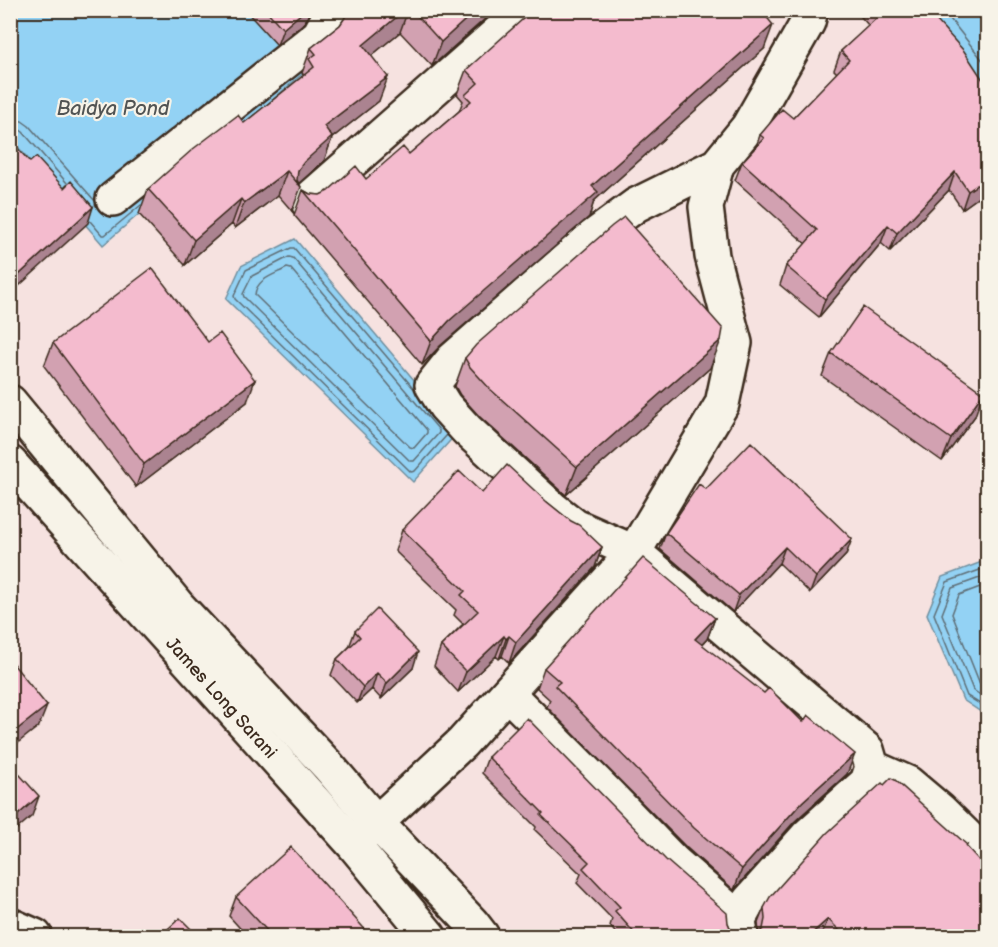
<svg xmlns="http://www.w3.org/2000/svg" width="998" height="947" viewBox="0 0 998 947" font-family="'Balsamiq Sans',sans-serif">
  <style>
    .water { fill: #93d2f4; stroke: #708f9e; stroke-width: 1.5 }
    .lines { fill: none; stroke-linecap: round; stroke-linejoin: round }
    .shore { stroke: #5e6d74; stroke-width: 1.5 }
    .minor-casing { stroke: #3b2a1e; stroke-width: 38 }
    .major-casing { stroke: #3b2a1e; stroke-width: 38 }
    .minor { stroke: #f7f3e8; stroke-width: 33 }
    .major { stroke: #f7f3e8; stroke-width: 33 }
    .wall { fill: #d2a1b1; stroke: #3b2a1e; stroke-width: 1.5 }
    .shaded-wall { fill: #ab8390; stroke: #3b2a1e; stroke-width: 1.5 }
    .building { fill: #f4bbce; stroke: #3b2a1e; stroke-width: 1.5 }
    .labels { text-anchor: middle; stroke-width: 4.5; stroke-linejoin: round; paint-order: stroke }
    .street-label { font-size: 18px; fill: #3b2a1e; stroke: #f7f3e8 }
    .water-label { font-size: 20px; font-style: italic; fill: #515454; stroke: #f7f3e8 }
  </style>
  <rect width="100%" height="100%" fill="#f6e2e0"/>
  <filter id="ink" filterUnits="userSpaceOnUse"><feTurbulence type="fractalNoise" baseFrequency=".0167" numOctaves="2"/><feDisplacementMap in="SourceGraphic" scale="12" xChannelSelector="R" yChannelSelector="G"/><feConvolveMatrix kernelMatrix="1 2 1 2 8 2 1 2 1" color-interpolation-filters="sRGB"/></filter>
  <g filter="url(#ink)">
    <path class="water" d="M10 11H262L306 71 103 245 11 139Z
      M914 11H987V104Z
      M295 239 458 432 413 482 226 299 241 266Z
      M987 560H988L987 716 963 700 927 614 942 577Z"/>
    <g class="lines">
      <path class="shore" d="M943 10 988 67
        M10 119 22 121 29 126 95 201
        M10 128H17L23 132 67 183
        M90 221 102 235H105L141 205
        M289 257 293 258 439 430V433L414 461H410L244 297 243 294 252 276Z
        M287 268 291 269 427 430V433L414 448 410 447 255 295C256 279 274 275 287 268Z
        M416 391 294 248H291L246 270 234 296 235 299 411 472 415 471 447 435
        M988 567 947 582 934 614 967 696 988 709
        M988 575 952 588 942 614 973 690 988 700
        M988 584 959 595 952 614 980 684 988 689"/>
      <g class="minor-casing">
        <path id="minor" d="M717 165 636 205 590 239 452 360 432 385 445 406 467 430 552 508 575 526 634 552 867 750 872 767 867 782 808 835 749 901 739 919 741 936
          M113 199 319 35 331 13 330 10
          M307 201 524 10
          M507 693 607 793 674 862 739 919
          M872 767 908 783 940 810 988 857
          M357 841 462 743 634 552 722 404 735 343 712 256 706 207 717 165 748 127 808 22 811 10
          M10 925 35 936"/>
      </g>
      <g class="major-casing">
        <g id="major">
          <path d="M10 402 178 606 329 767 376 822 472 923 482 936"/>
          <path id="s1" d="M10 463 353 844 429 936"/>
        </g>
      </g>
      <use href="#minor" class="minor"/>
      <use href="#major" class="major"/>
    </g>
    <path class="wall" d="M245 10H311L304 23 277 45Z
      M495 10 432 66 400 32 371 56 379 101 332 138 324 161 299 183 301 187 292 211 278 195 235 228 232 224 185 265 139 214 148 189 244 123 303 76V74L302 73 311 48 340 25 344 19 349 11Z
      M855 10H927L987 191 962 209 949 190 890 251 881 243 819 317 780 285 786 266 806 244 735 180 742 162 756 147 760 135 793 118 837 73 834 70 841 51 869 26Z
      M764 49 594 201 589 217 440 346 422 365 294 215 303 190 310 194 320 195 366 179 409 154 459 111 463 101 457 94 466 70Z
      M53 343 247 402 136 487 44 366Z
      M831 353 975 416 942 461 822 376Z
      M465 358 710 368 566 495 480 417 460 395 455 386Z
      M706 489 846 555 810 593 779 563 733 612 660 549 666 533Z
      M482 493 547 502 602 547 595 567 509 663 502 656 499 659 496 656 458 692 434 666 441 646 463 624 454 615 456 610 395 551 402 530Z
      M715 618 707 639 702 645 847 774 794 822 734 890 687 848 547 707 550 700 537 688 544 668Z
      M355 631 413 668 381 699 372 689 357 703 331 675 337 659 349 647Z
      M488 757 728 923 732 932 738 936H618L610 926 612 919 577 883 581 874 535 830 536 827 482 773Z
      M967 845 966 847 987 936H824L822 934 757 936 759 933 758 923 764 908Z
      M236 897 370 935 369 936H247L229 916Z"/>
    <path class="shaded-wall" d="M305 10H311L304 23 277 45 283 29Z
      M405 10H408L400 32 354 70 363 45Z
      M476 10H495L432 66 441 42Z
      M773 25 764 49 594 201 589 217 440 346 422 365 431 341 449 321 592 186Z
      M388 77 379 101 332 138 324 161 298 184 295 180 298 170 324 126Z
      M287 171 278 195 235 228 244 203Z
      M955 172 949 190 890 251 897 233Z
      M987 178V191L962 209 968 191Z
      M241 199 232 224 185 265 194 240Z
      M93 207 88 223 10 294V283Z
      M888 225 881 243 819 317 825 299Z
      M721 340 710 368 566 495 577 467Z
      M255 380 247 402 136 487 144 464Z
      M983 393 975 416 942 461 951 439Z
      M852 539 846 555 810 593 816 577Z
      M602 547 595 567 509 663 516 642Z
      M785 547 779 563 733 612 739 595Z
      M715 618 707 639 687 660 695 639Z
      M504 636 496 656 458 692 466 672Z
      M509 636 502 656 499 659 506 639Z
      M418 652 413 668 381 699 387 683Z
      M377 673 372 689 357 703 363 687Z
      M47 706 39 726 10 749V735Z
      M855 754 847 774 794 822 734 890 742 869 802 802Z
      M39 796 32 816 10 835 11 821Z
      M828 919 822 934 820 936H809Z"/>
    <path class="building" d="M266 10H305L283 29Z
      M349 10H405L363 45 388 77 324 126 332 137 304 162 298 170 297 180 301 187 287 171 244 203 241 199 194 240 148 189 193 149 238 115 244 123 314 67 309 59 316 54 311 48 340 25 344 19Z
      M412 10H476L441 42Z
      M533 10H761L773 25 592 186 598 192 449 321 431 341 303 190 310 194 320 195 328 191 356 166 366 179 403 147 409 154 471 101 465 95 478 83 466 70Z
      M878 10H927L964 51 987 86V178L968 191 955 172 897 233 888 225 825 299 786 266 817 230 742 162 764 138 760 135 782 109 793 118 849 60 841 51 881 14Z
      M10 140 30 162 36 157 64 188 71 181 93 207 10 283Z
      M624 217 723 329 721 340 577 467 490 389 470 367 465 358 476 345 612 226Z
      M152 268 208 342 220 333 255 380 144 464 53 343Z
      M863 307 983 393 951 439 831 353Z
      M751 442 852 539 816 577 785 547 739 595 666 533 699 484 706 489Z
      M507 465 547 502 571 521 579 525 602 547 516 642 509 636 506 639 504 636 466 672 441 646 478 611 461 595 465 591 402 530 459 471 482 493Z
      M643 558 715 618 695 639 764 693 769 688 803 722 808 715 855 754 802 802 742 869 694 828 555 686 560 682 544 668Z
      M377 609 418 652 387 683 377 673 363 687 337 659 360 637 355 631Z
      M10 660 47 706 10 735Z
      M527 718 666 860 727 913 728 923 732 932 738 936H637L615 911 620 907 583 868 589 862 541 815 543 813 488 757Z
      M10 764 39 796 11 821H10Z
      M891 778 895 780 967 845 966 846 987 869V936H845L828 919 809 936H756L763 929 765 919 764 908 770 897 827 833 882 783 884 785Z
      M291 847 370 935 369 936H272L236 897Z
      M180 918 198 936H160Z"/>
  </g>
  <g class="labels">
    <g class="street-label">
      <text dy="6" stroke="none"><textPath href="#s1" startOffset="316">James Long Sarani</textPath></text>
    </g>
    <g class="water-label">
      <text x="113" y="115">Baidya Pond</text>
    </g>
  </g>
  <rect width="998" height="947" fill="none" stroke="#f7f3e8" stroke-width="36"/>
  <rect x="18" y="18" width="962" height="911" fill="none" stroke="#3b2a1e" stroke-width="2" filter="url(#ink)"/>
</svg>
